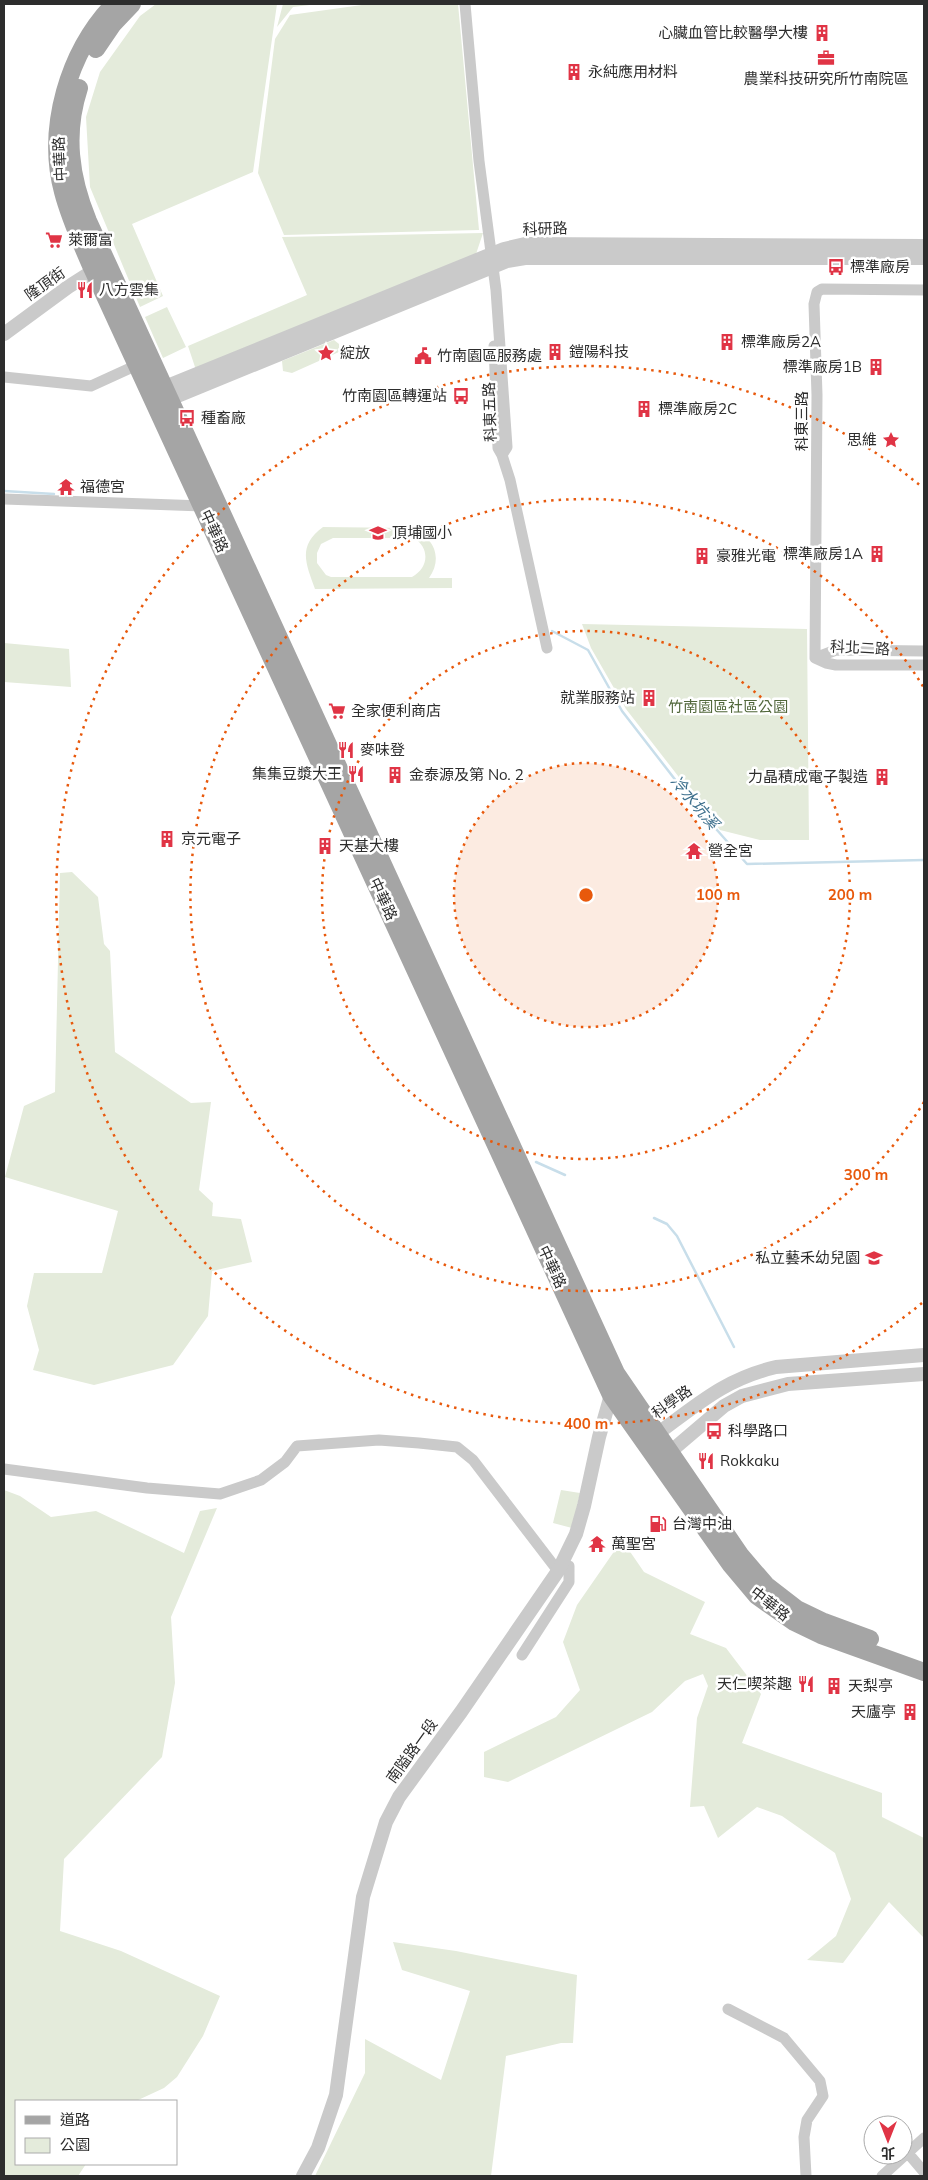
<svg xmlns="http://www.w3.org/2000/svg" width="928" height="2180" viewBox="0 0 928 2180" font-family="Mulish,'Noto Sans TC',sans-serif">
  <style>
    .green { fill: #e4ebdb; fill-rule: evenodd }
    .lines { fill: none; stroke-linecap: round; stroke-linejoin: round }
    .stream { stroke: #c8deea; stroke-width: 2.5 }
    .minor { stroke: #cacaca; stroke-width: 11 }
    .tertiary { stroke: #cacaca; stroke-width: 14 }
    .primary { stroke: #a5a5a5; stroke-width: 18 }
    .ring { fill: none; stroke: #e8590c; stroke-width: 2.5; stroke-dasharray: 2.5 5 }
    .labels { text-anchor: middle; stroke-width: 5; stroke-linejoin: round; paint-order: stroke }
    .poi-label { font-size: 15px; fill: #2d2d2d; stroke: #fff; text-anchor: start }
    .street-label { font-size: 15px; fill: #2d2d2d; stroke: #fff }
    .park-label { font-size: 15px; fill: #52683c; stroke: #fff }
    .water-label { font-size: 16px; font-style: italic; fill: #3e708d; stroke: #fff }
    .centre { fill: #e8590c; stroke: #fff; stroke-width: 2.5 }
    .ring-label { font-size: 15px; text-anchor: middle; font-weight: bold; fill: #e8590c; stroke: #fff; stroke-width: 5; stroke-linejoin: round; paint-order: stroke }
  </style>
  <rect width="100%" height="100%" fill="#fff"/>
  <path class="green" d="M156 4H277L253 172 132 224 163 296 140 307 90 187 86 117 100 72 140 16Z
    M283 4H318L293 7 277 27Z
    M369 4H458L479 230 284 235 258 173 275 39 290 15Z
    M483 233 476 254 196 370 188 346 307 295 282 237Z
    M167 307 186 347 163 358 145 317Z
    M334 340 339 344V352L292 373 283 371 282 361Z
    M323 527 409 528C433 535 444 557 429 578H452V588L315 589C306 564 297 546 323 527ZM333 538H414C430 548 429 568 412 577H331L326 575 317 563V553L321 544Z
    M582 624 807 629 809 840H760L720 830 626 709 591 648Z
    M4 643 69 649 71 687 4 682Z
    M72 872 98 897 104 944 110 951 115 1052 191 1103 211 1102 199 1190 213 1203 212 1216 241 1219 252 1262 212 1271 208 1316 173 1365 94 1385 33 1370 39 1350 27 1306 34 1273H102L118 1211 5 1177 24 1106 55 1092 60 873Z
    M4 1490 20 1496 51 1517 96 1511 184 1553 200 1511 217 1508 171 1617 175 1683 162 1757 64 1859 60 1931 121 1951 220 1996 203 2036 177 2077 164 2088 136 2101H16V2164H86L78 2176H4Z
    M561 1490 580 1493 572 1528 553 1523Z
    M622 1540 644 1572 705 1602 690 1634 726 1648 761 1694 742 1743 882 1793V1817L924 1838V1938L889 1902 843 1963 807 1960 836 1936 851 1899 835 1853 782 1816 757 1807 718 1838 704 1806 690 1807 697 1718 708 1686 703 1674 685 1681 652 1712 508 1782 484 1777V1752L556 1717 580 1690 563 1642 577 1605Z
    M393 1942 456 1951 577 1975 573 2043H561L506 2056 491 2176H315L365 2073V2039L441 2080 470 1991 402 1970Z"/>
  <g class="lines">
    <path class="stream" d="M4 491 54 494
      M552 631 588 650 622 711 694 804 747 864 924 860
      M536 1162 565 1175
      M654 1218 667 1224 677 1236 734 1347"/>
    <path class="minor" d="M465 4 479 161 496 290 507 447 502 455
      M494 346 498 448 502 455 510 480 547 648
      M4 377 91 386 137 365
      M4 499 203 506 206 504
      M815 658 817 395 814 304 817 292 822 289 924 290
      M815 658 826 663 836 665H924
      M815 658 836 650 924 651
      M4 1469 147 1488 220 1494 261 1480 285 1462 297 1446 379 1440 419 1443 457 1447 473 1460 558 1571
      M522 1655 569 1582V1566L562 1563
      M728 2009 784 2038 820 2081 823 2096 807 2120 804 2137 806 2176
      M907 2152 924 2172
      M882 2176 924 2138"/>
    <path class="tertiary" d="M4 334 68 287 101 266
      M165 387 504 249 525 244 924 246
      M170 399 507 261 525 258H924
      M654 1441 657 1434C698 1404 725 1379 776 1367L924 1355
      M661 1452H670L724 1406 742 1396 788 1384 924 1374
      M303 2176 318 2148 336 2095 363 1897 386 1822 399 1797 461 1712 558 1571 576 1534 584 1506 599 1437 613 1388"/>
    <path class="primary" d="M114 4C68 52 46 128 63 192 70 219 82 245 93 270L611 1395 731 1565 757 1596 794 1622 821 1635 924 1672
      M96 49 113 24 132 4
      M79 88C64 134 70 177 88 221L616 1373 741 1556 766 1585 797 1609 824 1622 870 1639"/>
  </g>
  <circle cx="586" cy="895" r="132" fill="#e8590c" fill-opacity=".12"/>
  <g class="ring">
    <circle cx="586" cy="895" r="132"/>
    <circle cx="586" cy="895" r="264"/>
    <path d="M924 1102A396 396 0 1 1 924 688"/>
    <path d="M922 1303A529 529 0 1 1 922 487"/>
  </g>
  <defs>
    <g id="building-bare" transform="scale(1.35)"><path d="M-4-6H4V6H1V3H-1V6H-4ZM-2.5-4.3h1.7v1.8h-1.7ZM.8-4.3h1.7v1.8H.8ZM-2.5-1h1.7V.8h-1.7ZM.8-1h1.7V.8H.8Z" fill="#e03445" stroke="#fff" stroke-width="2.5" paint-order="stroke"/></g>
    <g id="office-bare" transform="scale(1.35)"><path d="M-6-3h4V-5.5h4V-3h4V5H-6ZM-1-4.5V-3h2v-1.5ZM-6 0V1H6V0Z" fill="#e03445" stroke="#fff" stroke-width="2.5" paint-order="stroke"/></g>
    <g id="supermarket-bare" transform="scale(1.35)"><path d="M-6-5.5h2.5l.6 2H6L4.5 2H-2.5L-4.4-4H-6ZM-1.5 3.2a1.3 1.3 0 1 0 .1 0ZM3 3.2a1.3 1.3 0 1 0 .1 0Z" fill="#e03445" stroke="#fff" stroke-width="2.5" paint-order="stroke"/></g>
    <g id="bus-bare" transform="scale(1.35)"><path d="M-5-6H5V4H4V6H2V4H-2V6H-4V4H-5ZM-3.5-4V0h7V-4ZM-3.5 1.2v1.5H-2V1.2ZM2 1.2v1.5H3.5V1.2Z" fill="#e03445" stroke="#fff" stroke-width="2.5" paint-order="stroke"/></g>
    <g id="restaurant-bare" transform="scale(1.35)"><path d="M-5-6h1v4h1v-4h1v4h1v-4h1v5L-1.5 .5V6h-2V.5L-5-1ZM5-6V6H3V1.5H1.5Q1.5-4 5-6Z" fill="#e03445" stroke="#fff" stroke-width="2.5" paint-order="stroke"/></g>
    <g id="sight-bare" transform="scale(1.35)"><path d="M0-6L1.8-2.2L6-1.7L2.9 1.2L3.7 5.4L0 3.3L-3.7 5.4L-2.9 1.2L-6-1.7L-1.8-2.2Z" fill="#e03445" stroke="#fff" stroke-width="2.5" paint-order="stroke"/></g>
    <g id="civic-bare" transform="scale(1.35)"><path d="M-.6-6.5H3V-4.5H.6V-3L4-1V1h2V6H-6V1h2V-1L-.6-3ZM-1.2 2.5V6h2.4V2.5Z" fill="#e03445" stroke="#fff" stroke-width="2.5" paint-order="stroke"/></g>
    <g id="temple-bare" transform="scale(1.35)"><path d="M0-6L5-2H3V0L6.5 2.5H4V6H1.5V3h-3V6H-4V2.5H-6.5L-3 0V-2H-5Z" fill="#e03445" stroke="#fff" stroke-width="2.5" paint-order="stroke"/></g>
    <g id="school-bare" transform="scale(1.35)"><path d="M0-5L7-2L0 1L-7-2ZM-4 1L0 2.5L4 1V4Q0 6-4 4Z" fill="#e03445" stroke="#fff" stroke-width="2.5" paint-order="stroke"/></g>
    <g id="fuel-bare" transform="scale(1.35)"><path d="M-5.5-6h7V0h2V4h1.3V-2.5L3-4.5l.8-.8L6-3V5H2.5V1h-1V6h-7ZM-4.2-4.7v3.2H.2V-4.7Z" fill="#e03445" stroke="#fff" stroke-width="2.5" paint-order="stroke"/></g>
  </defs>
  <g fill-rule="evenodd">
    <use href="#building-bare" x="822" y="33"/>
    <use href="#office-bare" x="826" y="58"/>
    <use href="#building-bare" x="574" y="72"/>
    <use href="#supermarket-bare" x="54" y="240"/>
    <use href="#bus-bare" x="836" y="267"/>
    <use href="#restaurant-bare" x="85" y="290"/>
    <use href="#building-bare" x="727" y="342"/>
    <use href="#building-bare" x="555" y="352"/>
    <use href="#sight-bare" x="326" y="353"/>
    <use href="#civic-bare" x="423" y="356"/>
    <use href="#building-bare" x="876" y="367"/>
    <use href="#bus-bare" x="461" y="396"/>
    <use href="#building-bare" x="644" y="409"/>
    <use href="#bus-bare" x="187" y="418"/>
    <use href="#sight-bare" x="891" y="440"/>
    <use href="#temple-bare" x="66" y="487"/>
    <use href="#school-bare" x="378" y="533"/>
    <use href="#building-bare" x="877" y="554"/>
    <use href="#building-bare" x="702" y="556"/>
    <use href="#building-bare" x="649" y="698"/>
    <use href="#supermarket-bare" x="337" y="711"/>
    <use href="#restaurant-bare" x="346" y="750"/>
    <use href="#restaurant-bare" x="356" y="774"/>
    <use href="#building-bare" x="395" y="775"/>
    <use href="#building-bare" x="882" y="777"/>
    <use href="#building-bare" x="167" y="839"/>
    <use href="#building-bare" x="325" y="846"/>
    <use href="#temple-bare" x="694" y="851"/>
    <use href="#school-bare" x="874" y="1258"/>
    <use href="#bus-bare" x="714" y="1431"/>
    <use href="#restaurant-bare" x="706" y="1461"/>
    <use href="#fuel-bare" x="658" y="1524"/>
    <use href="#temple-bare" x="597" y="1544"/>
    <use href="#restaurant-bare" x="806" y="1684"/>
    <use href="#building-bare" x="834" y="1686"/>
    <use href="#building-bare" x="910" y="1712"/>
  </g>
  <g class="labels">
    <g class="poi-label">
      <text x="808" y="38" text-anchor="end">心臟血管比較醫學大樓</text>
      <text x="588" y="77">永純應用材料</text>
      <text x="826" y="84" text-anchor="middle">農業科技研究所竹南院區</text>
      <text x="68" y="245">萊爾富</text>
      <text x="850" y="272">標準廠房</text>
      <text x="99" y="295">八方雲集</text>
      <text x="741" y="347">標準廠房2A</text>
      <text x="569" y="357">鎧陽科技</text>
      <text x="340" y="358">綻放</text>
      <text x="437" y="361">竹南園區服務處</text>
      <text x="862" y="372" text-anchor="end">標準廠房1B</text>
      <text x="447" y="401" text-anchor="end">竹南園區轉運站</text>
      <text x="658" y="414">標準廠房2C</text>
      <text x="201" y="423">種畜廠</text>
      <text x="877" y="445" text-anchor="end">思維</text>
      <text x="80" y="492">福德宮</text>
      <text x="392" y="538">頂埔國小</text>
      <text x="863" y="559" text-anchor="end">標準廠房1A</text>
      <text x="716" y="561">豪雅光電</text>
      <text x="635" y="703" text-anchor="end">就業服務站</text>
      <text x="351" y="716">全家便利商店</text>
      <text x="360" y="755">麥味登</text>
      <text x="342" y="779" text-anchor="end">集集豆漿大王</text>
      <text x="409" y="780">金泰源及第 No. 2</text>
      <text x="868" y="782" text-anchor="end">力晶積成電子製造</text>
      <text x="181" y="844">京元電子</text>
      <text x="339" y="851">天基大樓</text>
      <text x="708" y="856">營全宮</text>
      <text x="860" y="1263" text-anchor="end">私立藝禾幼兒園</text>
      <text x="728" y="1436">科學路口</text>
      <text x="720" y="1466">Rokkaku</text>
      <text x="672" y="1529">台灣中油</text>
      <text x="611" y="1549">萬聖宮</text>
      <text x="792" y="1689" text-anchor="end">天仁喫茶趣</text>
      <text x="848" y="1691">天梨亭</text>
      <text x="896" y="1717" text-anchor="end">天廬亭</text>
    </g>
    <g class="street-label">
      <text transform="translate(60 159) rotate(-93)" y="5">中華路</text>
      <text transform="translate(545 229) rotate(-2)" y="5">科研路</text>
      <text transform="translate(45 284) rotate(-35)" y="5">隆頂街</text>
      <text transform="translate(490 412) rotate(-92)" y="5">科東五路</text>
      <text transform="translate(802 421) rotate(-90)" y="5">科東三路</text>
      <text transform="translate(214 531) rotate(65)" y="5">中華路</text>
      <text transform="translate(860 648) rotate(3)" y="5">科北二路</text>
      <text transform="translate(383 899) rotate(65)" y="5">中華路</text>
      <text transform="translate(552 1267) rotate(65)" y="5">中華路</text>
      <text transform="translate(672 1402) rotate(-36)" y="5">科學路</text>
      <text transform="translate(770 1604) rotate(38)" y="5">中華路</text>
      <text transform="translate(412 1751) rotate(-54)" y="5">南隘路一段</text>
    </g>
    <g class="park-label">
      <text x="728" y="712">竹南園區社區公園</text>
    </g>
    <g class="water-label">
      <text transform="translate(695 802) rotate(50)" y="6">冷水坑溪</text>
    </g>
  </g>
  <circle cx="586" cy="895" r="8" class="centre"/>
  <g class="ring-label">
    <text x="718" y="900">100 m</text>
    <text x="850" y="900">200 m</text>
    <text x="866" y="1180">300 m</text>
    <text x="586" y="1429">400 m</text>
  </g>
  <rect width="928" height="2180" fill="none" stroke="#2d2d2d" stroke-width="10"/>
  <rect x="15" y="2100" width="162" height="65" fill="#ffffff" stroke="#ababab"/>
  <rect x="25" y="2116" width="25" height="8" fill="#a5a5a5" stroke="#ababab"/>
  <text x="60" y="2125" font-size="15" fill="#2d2d2d">道路</text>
  <rect x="25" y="2138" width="25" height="15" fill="#e4ebdb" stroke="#ababab"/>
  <text x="60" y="2150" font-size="15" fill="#2d2d2d">公園</text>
  <g transform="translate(888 2140) rotate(180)"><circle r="24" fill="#ffffff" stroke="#ababab"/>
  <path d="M0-4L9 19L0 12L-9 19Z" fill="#e03445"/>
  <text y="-8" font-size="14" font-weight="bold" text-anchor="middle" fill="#2d2d2d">北</text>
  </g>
</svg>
